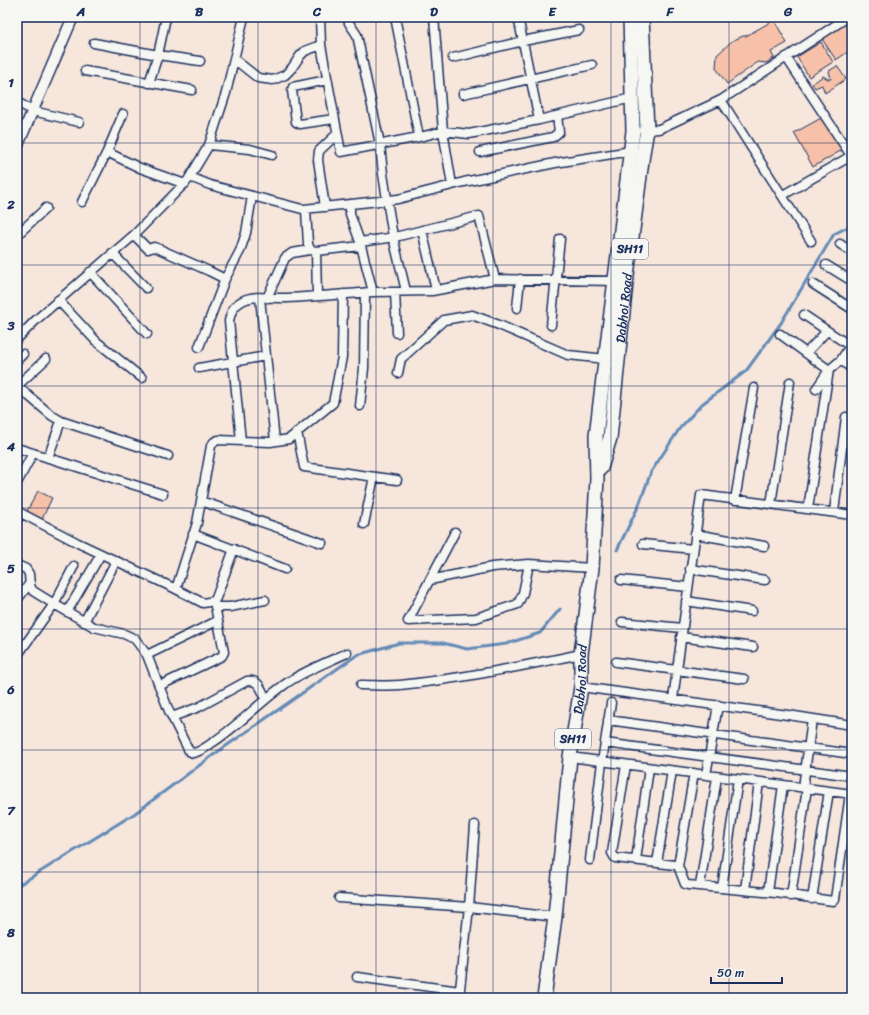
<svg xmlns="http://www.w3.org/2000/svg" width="869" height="1015" viewBox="0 0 869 1015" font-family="Sriracha,sans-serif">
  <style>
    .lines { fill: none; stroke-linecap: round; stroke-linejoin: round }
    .stream { stroke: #648bb7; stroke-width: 3 }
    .building { fill: #f6c1a8; stroke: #1b2f5e }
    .minor-casing { stroke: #1b2f5e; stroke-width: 11 }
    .tertiary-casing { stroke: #1b2f5e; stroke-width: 13 }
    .primary-casing { stroke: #1b2f5e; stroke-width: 16 }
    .minor { stroke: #f6f6f2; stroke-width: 8 }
    .tertiary { stroke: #f6f6f2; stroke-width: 10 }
    .primary { stroke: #f6f6f2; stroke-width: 13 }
    .grid { fill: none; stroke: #1b2f5e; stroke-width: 1; stroke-opacity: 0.55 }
    .labels { text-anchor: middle; stroke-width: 3.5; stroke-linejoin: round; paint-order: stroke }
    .shield { fill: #f6f6f2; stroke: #5d6b8a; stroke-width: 1 }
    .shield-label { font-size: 12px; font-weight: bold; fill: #1b2f5e }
    .street-label { font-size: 13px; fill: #1b2f5e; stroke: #f6f6f2 }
    .neatline { fill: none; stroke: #1b2f5e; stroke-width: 1.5 }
    .grid-label { font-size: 13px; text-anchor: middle; font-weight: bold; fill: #1b2f5e }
  </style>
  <rect width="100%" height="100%" fill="#f6e6dc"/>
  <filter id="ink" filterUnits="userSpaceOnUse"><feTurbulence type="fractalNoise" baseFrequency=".025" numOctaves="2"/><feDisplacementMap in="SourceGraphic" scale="8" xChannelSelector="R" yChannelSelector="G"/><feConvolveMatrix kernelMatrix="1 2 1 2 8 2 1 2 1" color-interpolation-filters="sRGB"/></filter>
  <g filter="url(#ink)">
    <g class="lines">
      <path class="stream" d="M617 550 639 505 651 472 680 428 702 404 746 371 781 323 834 234 852 225
        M17 886 134 814 216 753 357 655 399 643H443L467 649 506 644 540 633 560 609"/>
    </g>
    <path class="building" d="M774 20 787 43 771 52 774 58 766 63 758 62 727 84 716 68 717 55 732 41 743 36H746Z
      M847 23 852 30V49L836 60 822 39Z
      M821 42 833 62 809 77 797 57Z
      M837 66 846 79 825 93 822 85 815 88 812 84 823 76 828 79H831L829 71Z
      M823 117 842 150 813 167 794 133Z
      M38 491 52 498 42 519 27 511Z"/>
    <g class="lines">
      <g class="minor-casing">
        <path id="minor" d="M166 17 158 55 200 61
          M320 17 321 45 341 152 424 136 443 131 469 134 539 120 632 98
          M347 17 349 23 357 35 380 144 383 174 393 237 406 291
          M395 17 419 137
          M434 17 443 131 452 185
          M518 17 539 120
          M94 43 158 55 149 83
          M786 57 852 157
          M453 58 523 41 579 30
          M234 59 258 78 273 80 285 75 292 68 300 56 305 51 321 45
          M85 71 192 90
          M327 80 293 87 292 90 296 122 300 124 334 119
          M463 94 592 65
          M721 100 848 17 851 18 852 20
          M17 102 33 111 79 122
          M643 130 659 129 721 100 811 241
          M209 145 250 149 272 155
          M107 152 140 168 185 184
          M480 152 553 137 559 132 557 116
          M190 177 210 185 306 210 308 244 310 250 316 251 361 246
          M783 195 851 156
          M82 202 107 152 123 114
          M350 204V214L360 242 373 292 432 291 495 279 619 281
          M325 207 318 160 319 151 337 134
          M304 209 398 199 464 182 555 163 631 151
          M422 230 436 290
          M17 235 46 208
          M134 235 148 249 154 247 157 248 209 271 225 279
          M360 242 395 237 479 216 495 279
          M840 244 852 252
          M316 251 317 296
          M112 253 146 288
          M826 265 852 281
          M90 272 147 334
          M813 284 852 309
          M395 292 397 333
          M260 298 275 441
          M267 298 285 258 292 253 310 250
          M58 300 96 341 142 378
          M517 308 520 279
          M804 315 850 346 841 360 852 369
          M551 325 560 239
          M780 334 829 370 808 509
          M17 339 37 319 134 235 188 180 209 145 226 93 244 17
          M199 347 225 279 240 251 246 233 252 196
          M806 353 827 331
          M17 360 23 354
          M199 368 266 356
          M398 373 401 359 444 320 472 315 499 325 568 355 606 359
          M17 386 51 415 61 421 168 456
          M17 386 46 359
          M816 389 829 370 841 360
          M360 406 364 368 365 293
          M297 432 304 467 397 480
          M241 441 229 321C231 312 233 306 242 301 255 294 273 299 287 298 316 297 345 294 373 292
          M17 448 163 494
          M48 458 61 421
          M17 483 33 453
          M735 500 754 388
          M201 501 322 543
          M771 504 790 382
          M17 511 78 543 176 589 197 523 211 446 214 442 218 440 270 442 289 439 333 403 342 357 343 294
          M834 512 846 417
          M17 520 20 513
          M364 524 374 477
          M455 532 408 621 476 618 518 604 523 593 529 564 592 568
          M193 534 285 569
          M695 534 764 546
          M643 544 693 549
          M17 565 26 569 29 574 30 586 33 591 54 604 94 627 124 634 135 639 147 655 169 711 189 751 193 753C200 752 206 747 212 743 238 726 259 703 284 685 303 671 326 663 347 653
          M690 569 765 580
          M430 580 492 567 529 564
          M621 580 688 587
          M176 589 203 603 214 601 216 598 234 549
          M17 600 30 583
          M686 601 752 611
          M215 607H230L265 600
          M67 612 101 554
          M84 622 116 561
          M622 622 682 628
          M681 637 753 647
          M147 655 217 621
          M17 656 54 604 74 566
          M616 662 744 679
          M361 685C374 685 387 686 400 685 461 679 522 666 581 654
          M159 686 222 656 224 652 214 601
          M581 687 788 715 852 725
          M673 699 701 495 852 515
          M172 717 199 707 247 681C259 679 261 689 266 699
          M608 720 852 754
          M605 743 852 776
          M570 757 852 794
          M626 765 612 853 615 858 675 865 678 866 685 884 688 885 776 893 833 901 835 899 850 794
          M706 775 718 705
          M803 788 812 719
          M590 860 602 762 611 703
          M636 860 649 768
          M657 863 672 771
          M678 866 694 773
          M700 886 717 777
          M722 888 738 779
          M745 890 759 782
          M768 892 783 785
          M791 896 807 788
          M339 898 469 907 555 917
          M812 899 829 791
          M357 977 460 991
          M459 998 469 907 475 825"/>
      </g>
      <g class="tertiary-casing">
        <path id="tertiary" d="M17 147 73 17"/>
      </g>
      <g class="primary-casing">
        <g id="primary">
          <path id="s1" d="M601 468 610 438 626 283 643 153 647 130 642 17"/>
          <path id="s2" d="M544 998 555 917 570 757 581 687V654L592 568 597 479 596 436 633 131 630 17"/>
        </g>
      </g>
      <use href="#minor" class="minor"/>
      <use href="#tertiary" class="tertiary"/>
      <use href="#primary" class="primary"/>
    </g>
  </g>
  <path class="grid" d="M140 17V998M258 17V998M376 17V998M493 17V998M611 17V998M729 17V998M17 143H852M17 265H852M17 386H852M17 508H852M17 629H852M17 750H852M17 872H852"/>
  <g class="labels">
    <g class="shield">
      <rect x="612" y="239" width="36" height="20" rx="3"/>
      <rect x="555" y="729" width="36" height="20" rx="3"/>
    </g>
    <g class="shield-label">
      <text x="630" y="253">SH11</text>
      <text x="573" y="743">SH11</text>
    </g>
    <g class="street-label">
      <text dy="5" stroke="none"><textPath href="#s1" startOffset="162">Dabhoi Road</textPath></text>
      <text dy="5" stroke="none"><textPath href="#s2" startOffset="321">Dabhoi Road</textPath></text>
    </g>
  </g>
  <rect width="869" height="1015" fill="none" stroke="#f6f6f2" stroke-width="44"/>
  <path d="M711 977v6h71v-6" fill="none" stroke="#1b2f5e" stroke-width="2"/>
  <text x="717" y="977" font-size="12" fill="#1b2f5e" stroke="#f6f6f2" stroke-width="3" paint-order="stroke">50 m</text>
  <rect x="22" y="22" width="825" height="971" class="neatline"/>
  <g class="grid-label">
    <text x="81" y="16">A</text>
    <text x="199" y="16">B</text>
    <text x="317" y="16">C</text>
    <text x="434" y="16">D</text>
    <text x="552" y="16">E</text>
    <text x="670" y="16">F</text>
    <text x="788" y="16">G</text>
    <text x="11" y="87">1</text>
    <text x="11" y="209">2</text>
    <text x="11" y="330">3</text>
    <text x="11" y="451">4</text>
    <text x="11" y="573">5</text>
    <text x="11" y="694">6</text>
    <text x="11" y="815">7</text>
    <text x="11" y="937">8</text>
  </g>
</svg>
